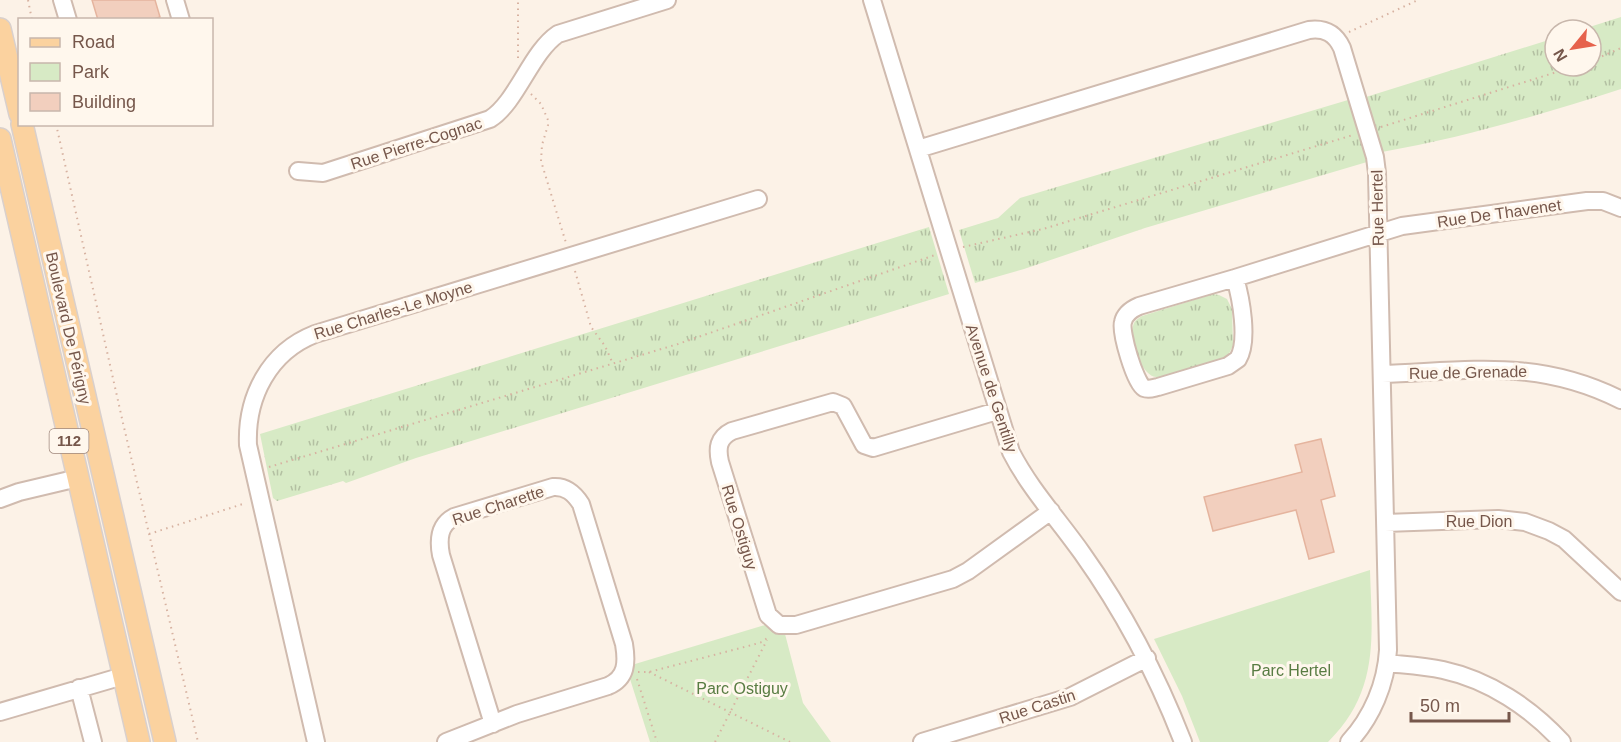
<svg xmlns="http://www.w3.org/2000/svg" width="1621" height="742" viewBox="0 0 1621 742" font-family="Arial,sans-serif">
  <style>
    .grass { fill: url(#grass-tufts) }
    .park { fill: #d7eac5 }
    .building { fill: #f2cfbe; stroke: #e5b49e; stroke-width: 1.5 }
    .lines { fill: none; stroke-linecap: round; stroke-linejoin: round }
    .minor-casing { stroke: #d0bbaf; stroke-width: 20 }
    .major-casing { stroke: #d9d0cd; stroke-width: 24 }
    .path { stroke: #d7b2a1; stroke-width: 2; stroke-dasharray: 1.5 4.5; stroke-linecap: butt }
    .minor { stroke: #fff; stroke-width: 16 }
    .major { stroke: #fbd29f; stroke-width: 21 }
    .labels { text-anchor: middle; stroke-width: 6; stroke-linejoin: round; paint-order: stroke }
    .shield { fill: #fff7ed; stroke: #9f877c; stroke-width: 1.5 }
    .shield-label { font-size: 15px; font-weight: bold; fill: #76574b }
    .street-label { font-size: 16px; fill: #76574b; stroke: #fff7ed }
    .park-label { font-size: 16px; fill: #587c42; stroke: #fff7ed }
  </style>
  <defs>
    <pattern id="grass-tufts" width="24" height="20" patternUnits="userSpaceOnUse" patternTransform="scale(1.5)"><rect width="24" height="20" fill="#d7eac5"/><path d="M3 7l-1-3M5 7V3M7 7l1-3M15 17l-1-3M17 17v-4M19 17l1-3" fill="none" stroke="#b3c0a2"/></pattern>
  </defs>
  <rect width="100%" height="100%" fill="#fcf2e7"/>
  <path class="grass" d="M1621 17V89C1543 114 1463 138 1382 152L1366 97 1555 38V66H1591V30H1580Z
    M1348 100 1367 162 1145 228 1024 269 975 283 959 230 998 218 1020 198Z
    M929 227 949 294 416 458 346 483 343 481 277 501 273 498 260 434Z
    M1213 294 1219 295 1227 299 1232 309 1233 345 1229 354 1223 358C1209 363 1169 378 1156 377 1141 376 1129 338 1133 326 1134 321 1137 319 1142 316Z"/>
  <path class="park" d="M1370 570C1372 636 1380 691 1328 742H1200L1182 696 1154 639Z
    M765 625 776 633 785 634 803 703 831 742H650L630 679 635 664Z"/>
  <path class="building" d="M92 0H155L160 17 151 20H98Z
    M1321 439 1335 496 1321 500 1334 552 1309 559 1296 510 1213 531 1204 497 1302 472 1295 445Z"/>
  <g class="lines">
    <g class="minor-casing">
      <path id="minor" d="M62 0 68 20
        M175 0 181 20
        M872 0 1011 452C1030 489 1058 519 1082 553 1124 612 1157 675 1183 742
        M918 149 1309 30C1325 28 1335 33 1342 48L1375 157 1377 173 1388 650C1386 684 1372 717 1349 742
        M298 171 323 173 490 119C517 102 531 52 558 34L667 0
        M1235 278C1241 298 1249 341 1238 359L1228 366 1158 387C1153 388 1149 390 1144 388 1135 383 1120 332 1123 322 1125 313 1132 309 1139 306L1235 278 1402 226 1587 201H1603L1621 208
        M1382 374C1470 371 1538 358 1621 400
        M997 411 873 448 864 445 843 406 833 402 732 431C718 438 717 448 720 462L768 615 779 625H796L953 579 968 571 1051 511
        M0 499 19 492 78 478
        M1385 523 1498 519 1525 522 1549 531 1564 539 1621 592
        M1387 663C1406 665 1425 666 1443 670 1489 680 1531 708 1562 742
        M79 688 93 742
        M0 712 123 676
        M316 742 248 445C246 397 269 352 315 334L758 199
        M446 742 517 714 608 686C627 678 627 662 624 644L581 504C574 493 566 486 553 487L454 517C439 525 438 539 441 555L493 724
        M922 742 1070 697 1147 658"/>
    </g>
    <g class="major-casing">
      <path id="major" d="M0 29 20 114
        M22 124 165 742
        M0 139 139 742"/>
    </g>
    <path class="path" d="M28 0 32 20
      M1349 32 1418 0
      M518 58V0
      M1591 61 1621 48
      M531 94 541 104 548 120V125L542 145 541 161 566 243
      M56 124 123 423 198 742
      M1381 127 1576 66
      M963 247 1043 229 1353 135
      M575 271 591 327 605 346 613 364
      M269 467 678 344 935 255
      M149 534 246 503
      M638 672H649L752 645 762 642 770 636
      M649 672 790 742
      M637 679 657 742
      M715 742 767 640"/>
    <use href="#minor" class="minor"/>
    <use href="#major" class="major"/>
  </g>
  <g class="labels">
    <rect class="shield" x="49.5" y="429" width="39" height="24" rx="4.5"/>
    <g class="shield-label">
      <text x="69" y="446">112</text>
    </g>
    <g class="street-label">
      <text transform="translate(416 143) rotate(-18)" y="6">Rue Pierre-Cognac</text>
      <text transform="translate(1377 208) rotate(-91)" y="6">Rue Hertel</text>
      <text transform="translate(1499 213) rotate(-8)" y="6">Rue De Thavenet</text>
      <text transform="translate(393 310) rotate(-17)" y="6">Rue Charles-Le Moyne</text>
      <text transform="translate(69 328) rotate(77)" y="6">Boulevard De Périgny</text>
      <text transform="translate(1468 372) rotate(-1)" y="6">Rue de Grenade</text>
      <text transform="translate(992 388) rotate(72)" y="6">Avenue de Gentilly</text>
      <text transform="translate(498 505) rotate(-18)" y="6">Rue Charette</text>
      <text x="1479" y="527">Rue Dion</text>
      <text transform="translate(740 527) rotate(73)" y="6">Rue Ostiguy</text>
      <text transform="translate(1037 706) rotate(-18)" y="6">Rue Castin</text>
    </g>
    <g class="park-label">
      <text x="1291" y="676">Parc Hertel</text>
      <text x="742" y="694">Parc Ostiguy</text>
    </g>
  </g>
  <rect x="18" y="18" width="195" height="108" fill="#fff7ed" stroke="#c8b7ac" stroke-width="1.5"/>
  <rect x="30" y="38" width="30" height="9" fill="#fbd29f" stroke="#c8b7ac" stroke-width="1.5"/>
  <text x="72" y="48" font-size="18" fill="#76574b">Road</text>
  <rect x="30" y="63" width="30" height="18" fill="#d7eac5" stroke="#c8b7ac" stroke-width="1.5"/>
  <text x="72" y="78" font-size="18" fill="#76574b">Park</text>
  <rect x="30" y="93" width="30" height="18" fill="#f2cfbe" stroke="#c8b7ac" stroke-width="1.5"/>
  <text x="72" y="108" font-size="18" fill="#76574b">Building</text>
  <g transform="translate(1573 48) rotate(240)"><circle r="28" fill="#fff7ed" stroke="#c8b7ac" stroke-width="1.5"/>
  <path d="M0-4.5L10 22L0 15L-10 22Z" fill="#e6624c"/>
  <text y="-9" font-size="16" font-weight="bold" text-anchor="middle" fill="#76574b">N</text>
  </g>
  <path d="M1411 712v9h98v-9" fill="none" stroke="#76574b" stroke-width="3"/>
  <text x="1420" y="712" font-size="18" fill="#76574b" stroke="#fff7ed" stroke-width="4.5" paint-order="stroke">50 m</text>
</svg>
